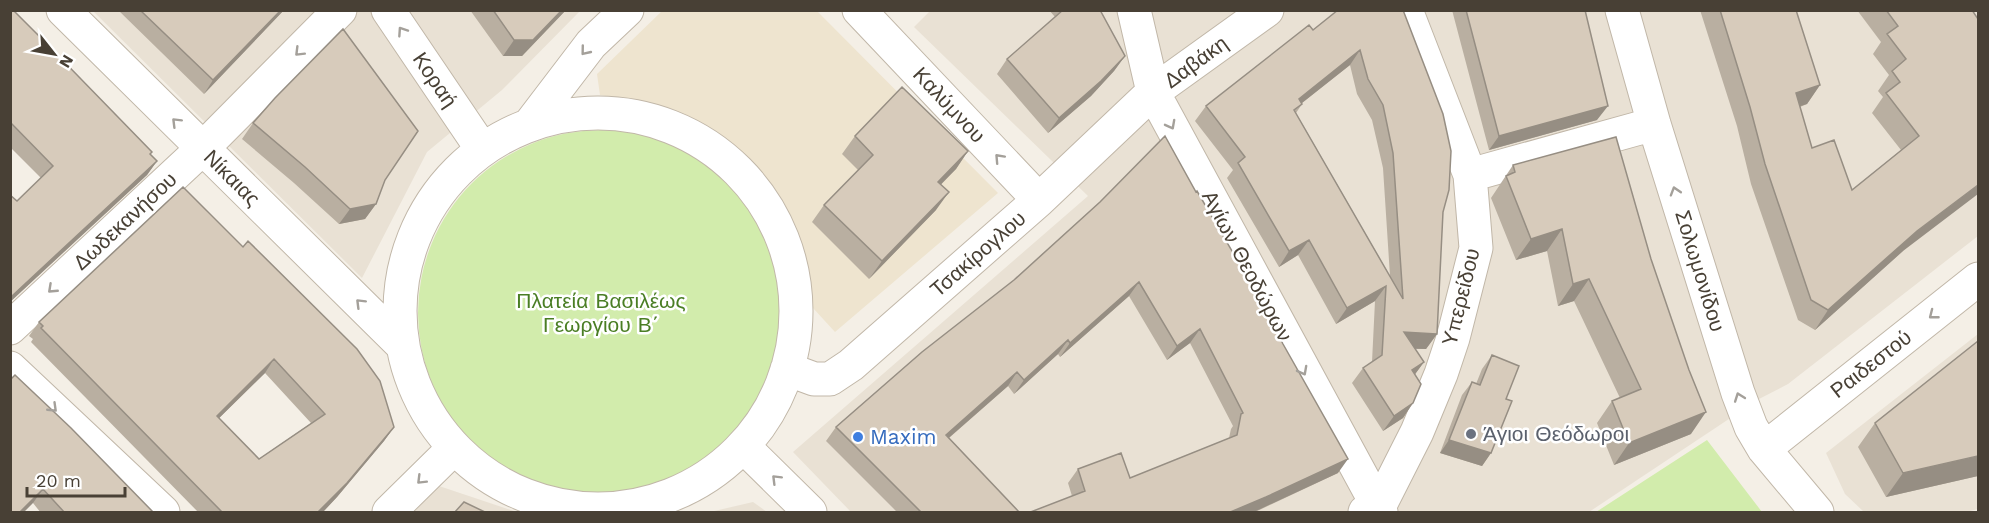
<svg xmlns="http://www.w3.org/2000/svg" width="1989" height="523" viewBox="0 0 1989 523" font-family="'Work Sans',sans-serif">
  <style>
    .residential { fill: #e9e1d4 }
    .education { fill: #eee4cf }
    .green { fill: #d2ecac }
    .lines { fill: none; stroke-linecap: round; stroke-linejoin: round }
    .minor-casing { stroke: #c1b7a8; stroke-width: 35 }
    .minor { stroke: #fff; stroke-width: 33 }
    .wall { fill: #b9afa1; fill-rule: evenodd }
    .shaded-wall { fill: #968e83 }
    .building { fill: #d7cbbb; stroke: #968e83; stroke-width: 1.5; fill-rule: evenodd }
    .oneway { stroke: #a4a09a }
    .worship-dot { fill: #6b7280; stroke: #fff; stroke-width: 2 }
    .shop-dot { fill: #3f7fe0; stroke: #fff; stroke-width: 2 }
    .labels { text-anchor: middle; stroke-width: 5; stroke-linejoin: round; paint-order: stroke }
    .street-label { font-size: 21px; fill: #484035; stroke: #fff }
    .park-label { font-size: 21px; fill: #4a7e24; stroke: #fff }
    .worship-label { font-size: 21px; fill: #5b616d; stroke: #fff; text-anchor: start }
    .shop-label { font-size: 21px; fill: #366cbe; stroke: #fff; text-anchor: start }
  </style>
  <rect width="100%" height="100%" fill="#f4efe6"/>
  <path class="residential" d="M93 11H580L502 90 427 152 362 278Z
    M930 11H1978V236L1788 384 1759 399 1589 512H851L793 452 1088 196 914 27Z
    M1978 334V509L1966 512H1864L1845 494 1826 453Z
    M439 486 517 512H414Z
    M753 502 767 512H710Z"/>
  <path class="education" d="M662 11H817L998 193 835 332 813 308 809 270 794 224 764 174 722 138 679 113 643 102 600 95 597 74Z"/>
  <path class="green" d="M418 313a183 183 0 1 1 366 0a183 183 0 1 1-366 0Z
    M1707 440 1762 512H1596Z"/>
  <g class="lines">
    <g class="minor-casing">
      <path id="minor" d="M63 10 401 344
        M388 10 482 149
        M859 10 1039 200
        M1134 10 1153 92 1381 512
        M1622 10 1654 124 1738 393 1751 427 1764 449 1817 512
        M400 311a198 198 0 1 1 396 0a198 198 0 1 1-396 0Z
        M530 124 591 44 627 10
        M1470 175 1654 124
        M10 328 203 148 340 10
        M10 368 163 512
        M787 369 814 379H830L851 365 1039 200 1153 92 1267 10
        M743 446 810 512
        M1764 449 1978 279
        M389 512 453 449
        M1365 512 1378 509 1417 432 1441 374 1453 338 1476 248 1470 175 1406 10"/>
    </g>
    <use href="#minor" class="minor"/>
  </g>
  <path class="wall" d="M10 10 157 161 147 175 10 302V195L17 201 41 178 10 147Z
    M118 10H284L204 94Z
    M470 10H566L522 56H503Z
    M1049 10H1100L1125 56 1114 71 1091 96 1048 133 997 74 1007 59 1055 17Z
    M1403 10 1443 212 1437 334 1426 349H1415L1424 362 1415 374 1413 403 1403 418 1383 431 1352 383 1363 368 1372 362 1375 301 1336 324 1298 255 1279 267 1227 178 1233 170 1195 121 1206 106 1313 30ZM1350 65 1357 94 1372 120 1383 168 1390 276 1296 113 1302 104V103Z
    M1452 10H1585L1597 120 1489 150Z
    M1700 10H1796L1820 85 1807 104 1800 107 1812 148 1852 190 1901 150 1872 113 1883 97 1878 91 1889 75 1873 54 1881 42 1857 10H1972L1903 251 1815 330 1798 320 1751 184 1737 126Z
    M253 123 385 180 376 204 365 219 339 224 294 183 242 139Z
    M855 136 968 151 956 169 940 184 936 210 869 279 812 222 824 205 858 170 842 154Z
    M1616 137 1691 434 1614 465 1597 423 1612 401 1620 398 1574 301 1558 306 1547 251 1516 260 1491 198 1513 165Z
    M183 187 394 427 384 441 337 497 322 513H199L31 342 33 339 29 336 39 322ZM265 373 311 423 259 459 219 418Z
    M1100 202 1338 473 1253 513H1028L1072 496 1068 483 1078 469 1130 478 1229 438 1231 429 1233 426 1190 343 1167 360 1129 296 1060 357 1058 354 1014 394 1008 386 949 438 1020 513H898L826 441 836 427 1014 280Z
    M1492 355 1491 453 1482 466 1440 453 1462 395 1472 382 1476 384 1482 369Z
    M10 380 152 513H41L33 503Z
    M1875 423 1978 476 1886 497 1858 447Z"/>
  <path class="shaded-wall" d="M281 10H284L204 94 213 80Z
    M562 10H566L522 56H503L514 40Z
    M1360 50 1350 65 1288 114 1299 99Z
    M1125 56 1114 71 1091 96 1048 133 1059 118Z
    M1820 85 1807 104 1782 112 1796 93Z
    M1608 106 1597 120 1489 150 1499 136Z
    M968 151 956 169 926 200 938 182Z
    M157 161 147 175 10 302V298L12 296Z
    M1978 185V194L1903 251 1815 330 1828 310 1917 231Z
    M949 192 936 210 869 279 882 261Z
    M376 204 365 219 339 224 350 209Z
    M1562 229 1547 251 1516 260 1531 239Z
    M1309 240 1298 255 1279 267 1289 251Z
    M1589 279 1574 301 1558 306 1573 284Z
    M1139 282 1129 296 1060 357 1070 343Z
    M1386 286 1375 301 1336 324 1347 308Z
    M1200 329 1190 343 1167 360 1177 346Z
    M1404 332 1437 334 1426 349 1394 348Z
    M1068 340 1058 354 1014 394 1024 380Z
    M274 359 265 373 207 430 217 416Z
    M1424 362 1413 377 1412 370Z
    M1017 372 1008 386 936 449 946 435Z
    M1413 403 1403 418 1383 431 1394 416Z
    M1706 412 1691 434 1614 465 1629 443Z
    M394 427 384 441 337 497 322 513H317Z
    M1449 440 1491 453 1482 466 1440 453Z
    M1978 456V476L1886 497 1903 473Z
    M1348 459 1338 473 1256 511 1253 513H1228Z
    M43 489 33 503 23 513H19Z"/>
  <path class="building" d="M10 10H13L43 40 152 152 150 154 157 161 12 296 10 294V195L17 201 53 166 10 122Z
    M140 10H281L213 80Z
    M493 10H562L533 40H514Z
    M1063 10H1100L1125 56 1101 81 1059 118 1007 59Z
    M1338 10H1403L1443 114 1451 151 1449 190 1443 212 1437 334 1404 332 1424 362 1412 370 1421 384 1413 403 1394 416 1363 368 1382 355 1386 286 1347 308 1309 240 1289 251 1238 163 1245 157 1206 106 1309 25 1313 30ZM1360 50 1368 79 1383 105 1393 153 1403 299 1294 110 1302 104 1299 99Z
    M1466 10H1585L1608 106 1499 136Z
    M1720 10H1796L1820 85 1796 93 1812 148 1834 140 1852 190 1919 136 1886 93 1900 82 1892 71 1906 59 1887 34 1898 26 1886 10H1972L1978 19V185L1917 231 1828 310 1811 300 1765 164 1750 107Z
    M343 29 418 131 385 180 376 204 350 209 305 167 253 123 275 98Z
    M902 87 968 151 938 182 949 192 882 261 824 205 873 155 855 136Z
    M1165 136 1196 192 1197 191 1260 299 1283 344 1348 459 1266 497 1228 513H1028L1085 491 1078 469 1121 453 1130 478 1237 435 1241 414 1243 413 1200 329 1177 346 1139 282 1070 343 1068 340 1024 380 1017 372 946 435 1020 513H922L836 427 922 352 1014 280 1100 202Z
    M1616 137 1651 259 1689 370 1706 412 1629 443 1612 401 1641 389 1589 279 1573 284 1562 229 1531 239 1506 176 1515 172 1513 165Z
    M183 187 243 247 248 241 357 349 380 381 394 427 347 483 317 513H223L41 328 43 326 39 322ZM274 359 325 414 259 459 217 416Z
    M1978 341V456L1903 473 1875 423Z
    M1492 355 1519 366 1506 399 1512 401 1491 453 1449 440 1472 382 1480 385Z
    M15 375 71 428 153 512 152 513H65L43 489 19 513H10V380Z
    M464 502 487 513H454Z"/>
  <defs><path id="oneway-chevron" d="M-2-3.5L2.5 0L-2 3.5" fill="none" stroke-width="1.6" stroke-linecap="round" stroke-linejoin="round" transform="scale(1.5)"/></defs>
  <g class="oneway">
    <use href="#oneway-chevron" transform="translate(402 31) rotate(-124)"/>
    <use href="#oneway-chevron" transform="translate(585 51) rotate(129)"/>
    <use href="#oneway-chevron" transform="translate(299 52) rotate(135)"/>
    <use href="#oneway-chevron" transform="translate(176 122) rotate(-135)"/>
    <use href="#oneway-chevron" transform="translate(1171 125) rotate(62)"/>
    <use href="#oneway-chevron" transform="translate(999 158) rotate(-133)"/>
    <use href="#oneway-chevron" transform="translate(1675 191) rotate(-107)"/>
    <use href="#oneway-chevron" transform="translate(52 289) rotate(137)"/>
    <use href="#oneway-chevron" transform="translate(360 303) rotate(-135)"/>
    <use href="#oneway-chevron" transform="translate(1933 315) rotate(142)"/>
    <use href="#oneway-chevron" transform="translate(1303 371) rotate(62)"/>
    <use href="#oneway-chevron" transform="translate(1739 397) rotate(-110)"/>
    <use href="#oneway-chevron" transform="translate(53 408) rotate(44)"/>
    <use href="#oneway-chevron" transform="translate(776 479) rotate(-135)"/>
    <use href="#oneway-chevron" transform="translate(421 480) rotate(135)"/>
  </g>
  <circle class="worship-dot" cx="1471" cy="434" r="6"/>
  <circle class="shop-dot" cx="858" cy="437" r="6"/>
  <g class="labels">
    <g class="street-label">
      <text transform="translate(1196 62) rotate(-36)" y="7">Δαβάκη</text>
      <text transform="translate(435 80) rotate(56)" y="7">Κοραή</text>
      <text transform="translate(949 105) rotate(47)" y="7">Καλύμνου</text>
      <text transform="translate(232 178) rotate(45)" y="7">Νίκαιας</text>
      <text transform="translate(125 221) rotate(-43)" y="7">Δωδεκανήσου</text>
      <text transform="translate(978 254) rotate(-41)" y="7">Τσακίρογλου</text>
      <text transform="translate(1247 266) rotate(62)" y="7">Αγίων Θεοδώρων</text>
      <text transform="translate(1700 271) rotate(73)" y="7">Σολωμονίδου</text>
      <text transform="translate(1461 297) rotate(-76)" y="7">Υπερείδου</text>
      <text transform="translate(1871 364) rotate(-38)" y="7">Ραιδεστού</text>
    </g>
    <g class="park-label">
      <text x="601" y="308">Πλατεία Βασιλέως<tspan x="601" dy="24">Γεωργίου Β΄</tspan></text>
    </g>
    <g class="worship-label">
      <text x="1483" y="441">Άγιοι Θεόδωροι</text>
    </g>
    <g class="shop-label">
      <text x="870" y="444">Maxim</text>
    </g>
  </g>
  <rect width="1989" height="523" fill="none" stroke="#484035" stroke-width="24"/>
  <g transform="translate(54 54) rotate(121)" stroke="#ffffff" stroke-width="4.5" paint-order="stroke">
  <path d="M0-4.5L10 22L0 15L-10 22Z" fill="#484035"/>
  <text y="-9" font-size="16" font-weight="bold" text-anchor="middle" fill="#484035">N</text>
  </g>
  <path d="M27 487v9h98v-9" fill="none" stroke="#484035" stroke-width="3"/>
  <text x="36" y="487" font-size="18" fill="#484035" stroke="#ffffff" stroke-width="4.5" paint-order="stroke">20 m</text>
</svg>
